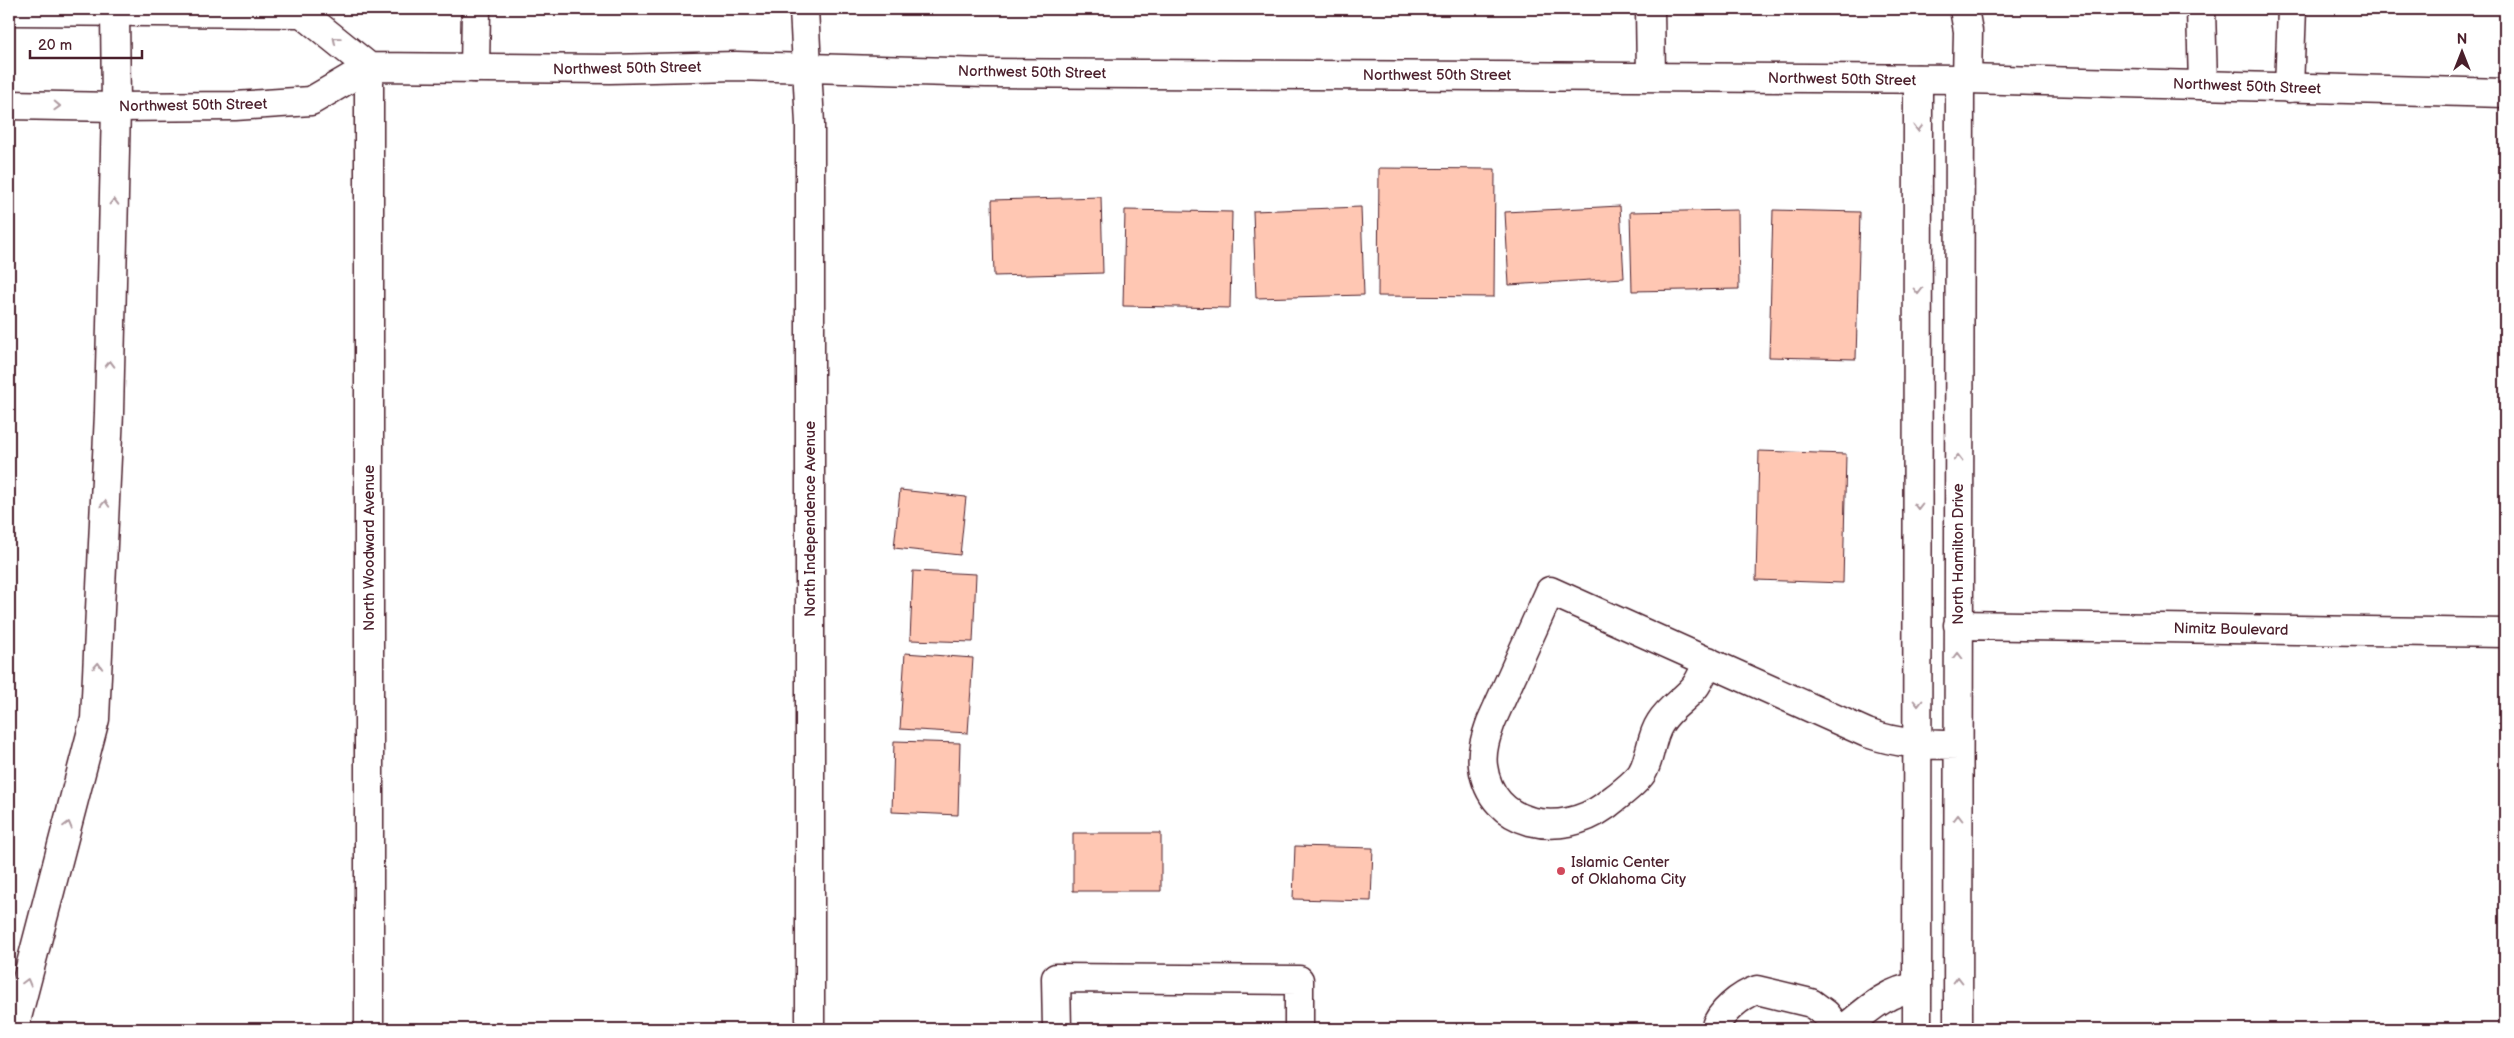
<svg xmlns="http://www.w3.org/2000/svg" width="2514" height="1038" viewBox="0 0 2514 1038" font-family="'Balsamiq Sans',sans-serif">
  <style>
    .building { fill: #ffc7b3; stroke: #4a1f2b }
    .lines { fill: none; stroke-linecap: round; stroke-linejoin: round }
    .minor-casing { stroke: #4a1f2b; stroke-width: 31 }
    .major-casing { stroke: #4a1f2b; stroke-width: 31 }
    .highway-casing { stroke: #4a1f2b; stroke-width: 31 }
    .minor { stroke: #fff; stroke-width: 28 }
    .major { stroke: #fff; stroke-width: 28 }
    .highway { stroke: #fff; stroke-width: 28 }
    .oneway { stroke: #ae9aa0 }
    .poi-dot { fill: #d1495b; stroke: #fff; stroke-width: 2 }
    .labels { text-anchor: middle; stroke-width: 4.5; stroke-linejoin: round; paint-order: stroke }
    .street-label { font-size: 15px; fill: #4a1f2b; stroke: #fff }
    .poi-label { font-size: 15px; fill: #4a1f2b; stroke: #fff; text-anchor: start }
  </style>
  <rect width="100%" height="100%" fill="#fff"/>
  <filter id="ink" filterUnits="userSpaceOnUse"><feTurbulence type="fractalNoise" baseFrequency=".02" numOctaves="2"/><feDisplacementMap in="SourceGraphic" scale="10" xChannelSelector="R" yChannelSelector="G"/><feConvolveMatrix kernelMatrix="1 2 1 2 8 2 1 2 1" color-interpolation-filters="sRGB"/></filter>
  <g filter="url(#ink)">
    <path class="building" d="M1379 168 1495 169 1494 297 1378 296Z
      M1101 197 1103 273 994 276 992 200Z
      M1620 206 1624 278 1509 285 1505 212Z
      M1361 207 1364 295 1256 298 1253 211Z
      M1125 210 1232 212 1230 308 1123 306Z
      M1738 210 1739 289 1632 291 1630 212Z
      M1773 210 1860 212 1856 359 1769 357Z
      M1759 451 1846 454 1843 583 1756 580Z
      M900 490 966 497 960 555 894 548Z
      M913 571 976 574 973 642 910 640Z
      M905 653 973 658 968 733 900 729Z
      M894 741 960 743 958 815 892 812Z
      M1073 833H1161V891H1073Z
      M1295 846 1373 848 1371 901 1293 899Z"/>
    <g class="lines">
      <g class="minor-casing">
        <path id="minor" d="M804 9 810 124V1029
          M1650 9 1651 76
          M1964 9 1968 31 1967 79
          M2201 9 2203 85
          M369 67V1029
          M475 68 476 9
          M2289 88 2292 9
          M1958 625 2505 633
          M1708 661C1704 670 1700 681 1694 688 1683 701 1669 708 1660 723 1650 738 1651 758 1642 773 1634 785 1616 797 1605 806 1561 838 1491 828 1483 766 1481 751 1486 736 1491 722L1550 591 1867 733C1898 744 1925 745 1958 745
          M1057 1029 1056 978 1299 980V1029
          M1715 1029C1719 1013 1741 995 1757 990L1811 1003 1826 1014 1838 1029
          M1844 1029C1866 1011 1888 990 1917 987
          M1917 1029 1918 79
          M1958 1029 1960 79"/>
      </g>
      <g class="major-casing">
        <path id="major" d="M9 11 302 13 369 67
          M9 105 116 107 235 106 311 101 369 67 610 69 736 66 986 73 1967 79 2505 93"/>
      </g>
      <g class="highway-casing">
        <path id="highway" d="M14 1029 95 719 109 413 116 107 115 11"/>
      </g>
      <use href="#minor" class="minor"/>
      <use href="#major" class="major"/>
      <use href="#highway" class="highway"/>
    </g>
    <defs><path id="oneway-chevron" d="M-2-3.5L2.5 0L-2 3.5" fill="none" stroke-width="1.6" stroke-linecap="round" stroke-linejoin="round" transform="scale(1.25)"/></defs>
    <g class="oneway">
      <use href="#oneway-chevron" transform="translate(336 40) rotate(-141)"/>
      <use href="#oneway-chevron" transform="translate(57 106) rotate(2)"/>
      <use href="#oneway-chevron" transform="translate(1918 128) rotate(90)"/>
      <use href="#oneway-chevron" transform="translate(114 202) rotate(-89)"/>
      <use href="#oneway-chevron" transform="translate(1918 291) rotate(90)"/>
      <use href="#oneway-chevron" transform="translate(110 364) rotate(-89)"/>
      <use href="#oneway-chevron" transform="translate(1958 458) rotate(-90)"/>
      <use href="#oneway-chevron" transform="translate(105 504) rotate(-87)"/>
      <use href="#oneway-chevron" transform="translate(1918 506) rotate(90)"/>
      <use href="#oneway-chevron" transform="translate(1958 656) rotate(-90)"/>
      <use href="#oneway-chevron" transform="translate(98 666) rotate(-87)"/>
      <use href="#oneway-chevron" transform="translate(1918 703) rotate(90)"/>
      <use href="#oneway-chevron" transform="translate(1958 818) rotate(-90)"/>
      <use href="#oneway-chevron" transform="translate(68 825) rotate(-75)"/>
      <use href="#oneway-chevron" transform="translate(1958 980) rotate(-90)"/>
      <use href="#oneway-chevron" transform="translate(27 982) rotate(-75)"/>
    </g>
  </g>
  <circle class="poi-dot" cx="1561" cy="871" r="5"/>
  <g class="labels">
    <g class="street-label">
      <text transform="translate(627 68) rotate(-1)" y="5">Northwest 50th Street</text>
      <text transform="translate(1032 72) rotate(1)" y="5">Northwest 50th Street</text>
      <text x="1437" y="80">Northwest 50th Street</text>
      <text transform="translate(1842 79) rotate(1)" y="5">Northwest 50th Street</text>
      <text transform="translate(2247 86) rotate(2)" y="5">Northwest 50th Street</text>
      <text transform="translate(193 105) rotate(-1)" y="5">Northwest 50th Street</text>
      <text transform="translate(810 519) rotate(-90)" y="5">North Independence Avenue</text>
      <text transform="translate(369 548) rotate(-90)" y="5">North Woodward Avenue</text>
      <text transform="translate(1958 554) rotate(-90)" y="5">North Hamilton Drive</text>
      <text transform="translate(2231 629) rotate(1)" y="5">Nimitz Boulevard</text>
    </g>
    <g class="poi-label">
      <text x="1571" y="867">Islamic Center<tspan x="1571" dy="17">of Oklahoma City</tspan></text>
    </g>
  </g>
  <rect width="2514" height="1038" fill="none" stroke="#fff" stroke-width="30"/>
  <rect x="15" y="15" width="2484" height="1008" fill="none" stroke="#4a1f2b" stroke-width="2" filter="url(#ink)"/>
  <g transform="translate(2462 52)" stroke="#ffffff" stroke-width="4" paint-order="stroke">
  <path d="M0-4L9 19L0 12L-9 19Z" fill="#4a1f2b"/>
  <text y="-8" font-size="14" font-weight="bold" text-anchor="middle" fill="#4a1f2b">N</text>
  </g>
  <path d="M30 50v8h112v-8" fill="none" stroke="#4a1f2b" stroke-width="2.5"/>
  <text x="38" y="50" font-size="15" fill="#4a1f2b" stroke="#ffffff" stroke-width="4" paint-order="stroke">20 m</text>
</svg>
